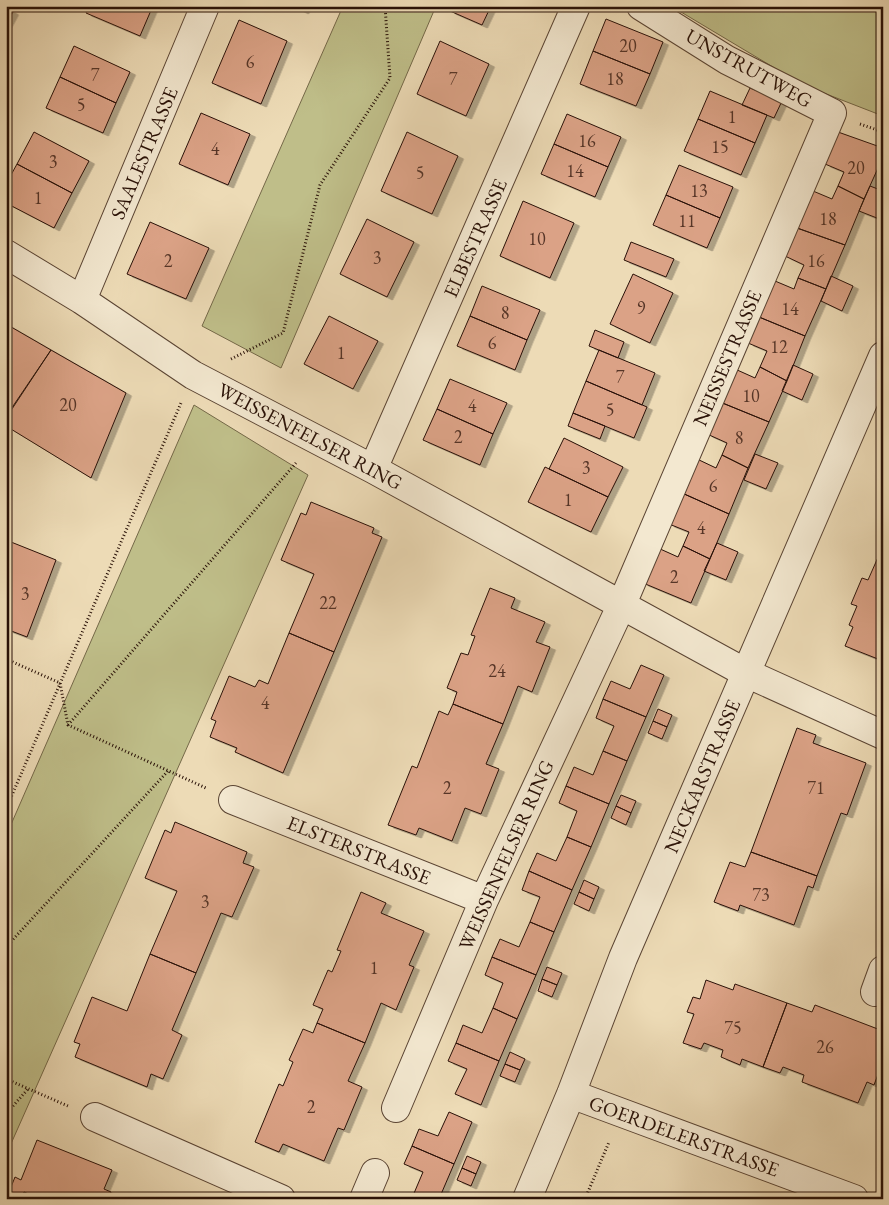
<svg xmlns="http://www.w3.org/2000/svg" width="889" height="1205" viewBox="0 0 889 1205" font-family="'EB Garamond',serif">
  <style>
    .green { fill: #bfbe89; stroke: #746848 }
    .building { fill: #dba286; stroke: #291107; filter: url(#shadow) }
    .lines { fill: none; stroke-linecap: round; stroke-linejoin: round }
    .minor-casing { stroke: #5a4433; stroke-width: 30 }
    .path { stroke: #291107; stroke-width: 3; stroke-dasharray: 1 2.5; stroke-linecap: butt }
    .minor { stroke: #f3e8d0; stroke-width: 28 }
    .labels { text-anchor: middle; stroke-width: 4; stroke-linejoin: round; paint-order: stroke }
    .number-label { font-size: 18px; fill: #563527 }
    .street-label { font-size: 20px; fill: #291107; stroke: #f3e8d0 }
  </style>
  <defs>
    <filter id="shadow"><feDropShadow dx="5.5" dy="3" stdDeviation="0" flood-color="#0004"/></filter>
  </defs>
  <rect width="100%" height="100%" fill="#eddbb6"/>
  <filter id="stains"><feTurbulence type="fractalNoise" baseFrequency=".004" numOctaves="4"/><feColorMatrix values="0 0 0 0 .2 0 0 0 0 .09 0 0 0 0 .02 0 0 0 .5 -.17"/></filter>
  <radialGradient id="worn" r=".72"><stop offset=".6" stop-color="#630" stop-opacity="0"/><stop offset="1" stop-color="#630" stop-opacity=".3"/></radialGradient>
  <path class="green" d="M343 6H436L281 368 202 326Z
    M671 6H883V116L803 85Z
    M194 405 308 475 6 1155V836Z"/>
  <path class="building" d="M89 6H147L152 8 140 36 86 13Z
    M293 6H306L303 11Z
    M452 6H491L482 25 450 11Z
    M6 8 13 12 6 25Z
    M606 19 663 42 650 74 593 51Z
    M239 20 287 41 261 104 212 83Z
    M440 41 489 64 466 116 417 94Z
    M74 46 130 72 116 103 60 77Z
    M593 51 650 74 636 106 580 84Z
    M60 77 116 103 103 133 46 108Z
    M750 88 782 101 774 118 742 105Z
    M710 91 767 115 755 143 698 119Z
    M201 113 250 134 228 185 179 164Z
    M567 114 621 137 608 167 554 144Z
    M698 119 755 143 741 175 684 151Z
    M34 132 89 161 72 193 17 164Z
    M407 132 458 156 432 214 381 191Z
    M838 132 883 148V157L864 199 838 186 844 172 825 164Z
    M554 144 608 167 595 197 541 174Z
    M17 164 72 193 54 228 6 203V184Z
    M679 165 733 187 720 218 666 195Z
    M838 186 864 199 845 245 797 228 813 191 832 199Z
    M870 186 883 191 882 220 859 211Z
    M666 195 720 218 707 248 653 225Z
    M523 201 574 223 550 278 500 256Z
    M367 219 414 242 387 297 340 274Z
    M150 222 209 248 186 299 127 274Z
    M797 228 845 245 826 289 798 278 804 265 785 256Z
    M631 242 674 259 666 277 624 260Z
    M633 274 673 293 650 343 610 324Z
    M831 276 853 286 842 311 821 301Z
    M798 278 826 289 805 336 759 317 775 281 794 289Z
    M482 286 540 310 527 340 470 316Z
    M329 316 378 341 353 389 304 364Z
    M470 316 527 340 515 370 457 346Z
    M759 317 805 336 787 381 760 367 767 351 748 343Z
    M6 324 51 350 11 409 6 406Z
    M595 330 624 342 618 358 589 346Z
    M51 350 126 393 91 478 6 426V418Z
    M599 350 655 373 642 405 586 381Z
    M793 365 813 374 802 400 782 391Z
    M760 367 787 381 769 422 720 402 735 369 755 378Z
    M450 379 507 403 493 434 437 409Z
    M586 381 647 407 634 438 573 413Z
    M720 402 769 422 748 468 722 455 727 443 707 434Z
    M437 409 493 434 480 465 423 440Z
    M573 413 605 426 600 439 568 426Z
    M564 438 623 467 608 497 549 469Z
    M755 454 778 463 766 489 744 480Z
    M722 455 748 468 729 514 682 493 697 459 716 468Z
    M545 467 608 497 591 532 528 502Z
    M682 493 729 514 710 559 683 546 689 532 669 524Z
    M311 502 374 528 372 533 382 537 334 652 289 633 314 574 281 560 301 513 306 515Z
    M883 525V540L878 537Z
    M6 540 56 560 27 637 6 629Z
    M717 543 738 552 726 580 704 571Z
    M683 546 710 559 691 603 643 583 658 548 678 557Z
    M883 546V661L845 646 853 627 849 625 857 606 851 604 862 578 868 580Z
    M490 588 515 598 511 608 545 622 536 642 550 647 532 692 518 686 503 724 453 704 457 692 447 688 461 653 468 655 475 636 471 635Z
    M289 633 334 652 283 773 235 752 237 748 210 737 216 721 211 719 229 676 255 687 259 680 268 684Z
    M641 665 664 675 646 717 603 699 611 681 630 689Z
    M603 699 646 717 627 761 603 751 614 726 596 718Z
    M453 704 503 724 486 764 499 769 481 814 465 808 452 841 419 828 416 835 388 825 412 766 417 768 439 711 448 715Z
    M658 709 672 715 667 727 653 721Z
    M653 721 667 727 662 739 648 733Z
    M797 728 816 735 813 743 866 763 847 815 841 813 817 876 751 852Z
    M603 751 627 761 609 804 566 786 574 767 593 775Z
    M566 786 609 804 591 847 567 837 577 811 559 803Z
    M621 795 636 801 631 813 616 806Z
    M616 806 631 813 626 825 611 818Z
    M175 822 247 852 243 863 254 867 232 917 221 913 196 973 150 954 177 891 145 878 165 830 171 833Z
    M567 837 591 847 572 890 529 871 537 853 556 861Z
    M751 852 817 876 813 888 808 886 794 925 740 905 738 911 714 902 730 862 745 867Z
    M529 871 572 890 554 932 530 922 540 897 522 890Z
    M584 880 599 887 594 899 579 892Z
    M361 892 386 903 381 913 424 931 409 965 414 967 396 1010 381 1003 365 1043 317 1023 323 1009 313 1005 328 970 332 972 341 951 337 950Z
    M579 892 594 899 589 911 574 904Z
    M530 922 554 932 536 975 492 957 500 939 519 947Z
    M150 954 196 973 172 1030 182 1035 163 1079 151 1074 147 1087 75 1057 80 1044 74 1042 92 997 127 1011Z
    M492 957 536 975 517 1019 493 1008 503 983 485 975Z
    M547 967 562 973 557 985 542 979Z
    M542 979 557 985 552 997 538 991Z
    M706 980 733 990 735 984 787 1003 763 1067 742 1059 740 1065 721 1057 723 1050 704 1043 701 1049 683 1043 694 1014 687 1012 693 997 700 999Z
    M787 1003 812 1012 815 1005 883 1031V1040L878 1054 883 1056V1061L874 1085 867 1082 858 1103 802 1082 804 1075 783 1067 780 1073 763 1067Z
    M493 1008 517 1019 499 1061 456 1043 463 1025 482 1033Z
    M317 1023 365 1043 348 1081 362 1087 344 1130 338 1128 324 1161 283 1144 279 1152 255 1142 279 1084 283 1086 293 1062 289 1060 303 1029 313 1033Z
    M456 1043 499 1061 481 1105 455 1094 467 1069 448 1061Z
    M510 1052 525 1059 520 1070 505 1064Z
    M505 1064 520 1070 515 1082 500 1076Z
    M449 1112 472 1122 454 1164 412 1146 419 1129 438 1136Z
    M37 1140 112 1170 104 1189 111 1192 108 1199H32L33 1196 24 1192 21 1199 7 1197 15 1177 21 1180Z
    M412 1146 454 1164 439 1199 412 1198 423 1172 404 1164Z
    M467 1156 481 1162 476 1174 462 1168Z
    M462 1168 476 1174 471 1186 457 1180Z"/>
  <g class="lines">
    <g class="minor-casing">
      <path id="minor" d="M6 254 82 300 193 375 373 469 746 673 883 735
        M82 300 205 6
        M373 469 576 6
        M233 800 484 900
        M875 992 883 970
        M571 1094 854 1199
        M396 1108 484 900 622 604 832 113 727 60 641 6
        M95 1117 281 1199
        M364 1199 375 1173
        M527 1199 571 1094 623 958 883 356"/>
    </g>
    <path class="path" d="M860 124 883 132
      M231 359 283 333 320 185 390 78 385 6
      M6 659 60 683 68 725 206 788
      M68 725 296 463
      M6 809 181 403
      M6 947 168 771
      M6 1079 68 1106
      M6 1114 28 1089
      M585 1199 609 1142"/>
    <use href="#minor" class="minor"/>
  </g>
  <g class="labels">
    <g class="number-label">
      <text x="628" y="52">20</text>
      <text x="250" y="68">6</text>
      <text x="95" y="81">7</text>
      <text x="453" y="85">7</text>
      <text x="615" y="85">18</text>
      <text x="81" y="111">5</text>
      <text x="732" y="123">1</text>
      <text x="587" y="147">16</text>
      <text x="720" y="153">15</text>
      <text x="215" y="155">4</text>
      <text x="53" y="168">3</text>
      <text x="856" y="174">20</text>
      <text x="575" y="177">14</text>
      <text x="420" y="179">5</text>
      <text x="699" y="197">13</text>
      <text x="38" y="204">1</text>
      <text x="828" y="225">18</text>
      <text x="687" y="227">11</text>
      <text x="537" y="245">10</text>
      <text x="377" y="264">3</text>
      <text x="168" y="267">2</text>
      <text x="816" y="267">16</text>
      <text x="641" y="314">9</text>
      <text x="790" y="315">14</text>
      <text x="505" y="319">8</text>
      <text x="492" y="349">6</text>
      <text x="779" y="353">12</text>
      <text x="341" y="359">1</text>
      <text x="620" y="383">7</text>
      <text x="751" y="402">10</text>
      <text x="68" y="411">20</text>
      <text x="472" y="412">4</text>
      <text x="610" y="416">5</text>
      <text x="458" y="443">2</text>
      <text x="739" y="444">8</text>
      <text x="586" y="474">3</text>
      <text x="713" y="492">6</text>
      <text x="568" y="506">1</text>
      <text x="701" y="534">4</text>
      <text x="674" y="583">2</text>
      <text x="25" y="600">3</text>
      <text x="328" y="609">22</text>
      <text x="497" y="677">24</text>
      <text x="265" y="709">4</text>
      <text x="447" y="794">2</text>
      <text x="816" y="794">71</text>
      <text x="761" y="901">73</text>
      <text x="205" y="908">3</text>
      <text x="374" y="974">1</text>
      <text x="733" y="1034">75</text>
      <text x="825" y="1053">26</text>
      <text x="311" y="1113">2</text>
    </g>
    <g class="street-label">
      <text transform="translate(749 68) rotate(29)" y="7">UNSTRUTWEG</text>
      <text transform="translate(144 153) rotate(-67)" y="7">SAALESTRASSE</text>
      <text transform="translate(475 238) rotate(-66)" y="7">ELBESTRASSE</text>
      <text transform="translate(727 358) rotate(-67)" y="7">NEISSESTRASSE</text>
      <text transform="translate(310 436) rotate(28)" y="7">WEISSENFELSER RING</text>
      <text transform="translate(702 776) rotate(-67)" y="7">NECKARSTRASSE</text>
      <text transform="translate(359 850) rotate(22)" y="7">ELSTERSTRASSE</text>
      <text transform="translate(506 855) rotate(-66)" y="7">WEISSENFELSER RING</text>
      <text transform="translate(684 1136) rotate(20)" y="7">GOERDELERSTRASSE</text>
    </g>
  </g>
  <rect width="889" height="1205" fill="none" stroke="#eddbb6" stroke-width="25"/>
  <rect x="8" y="8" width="874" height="1190" fill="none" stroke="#291107" stroke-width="2.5"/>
  <rect x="12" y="12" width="864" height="1180" fill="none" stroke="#291107"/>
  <rect width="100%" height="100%" filter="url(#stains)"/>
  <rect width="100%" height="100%" fill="url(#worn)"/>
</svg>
